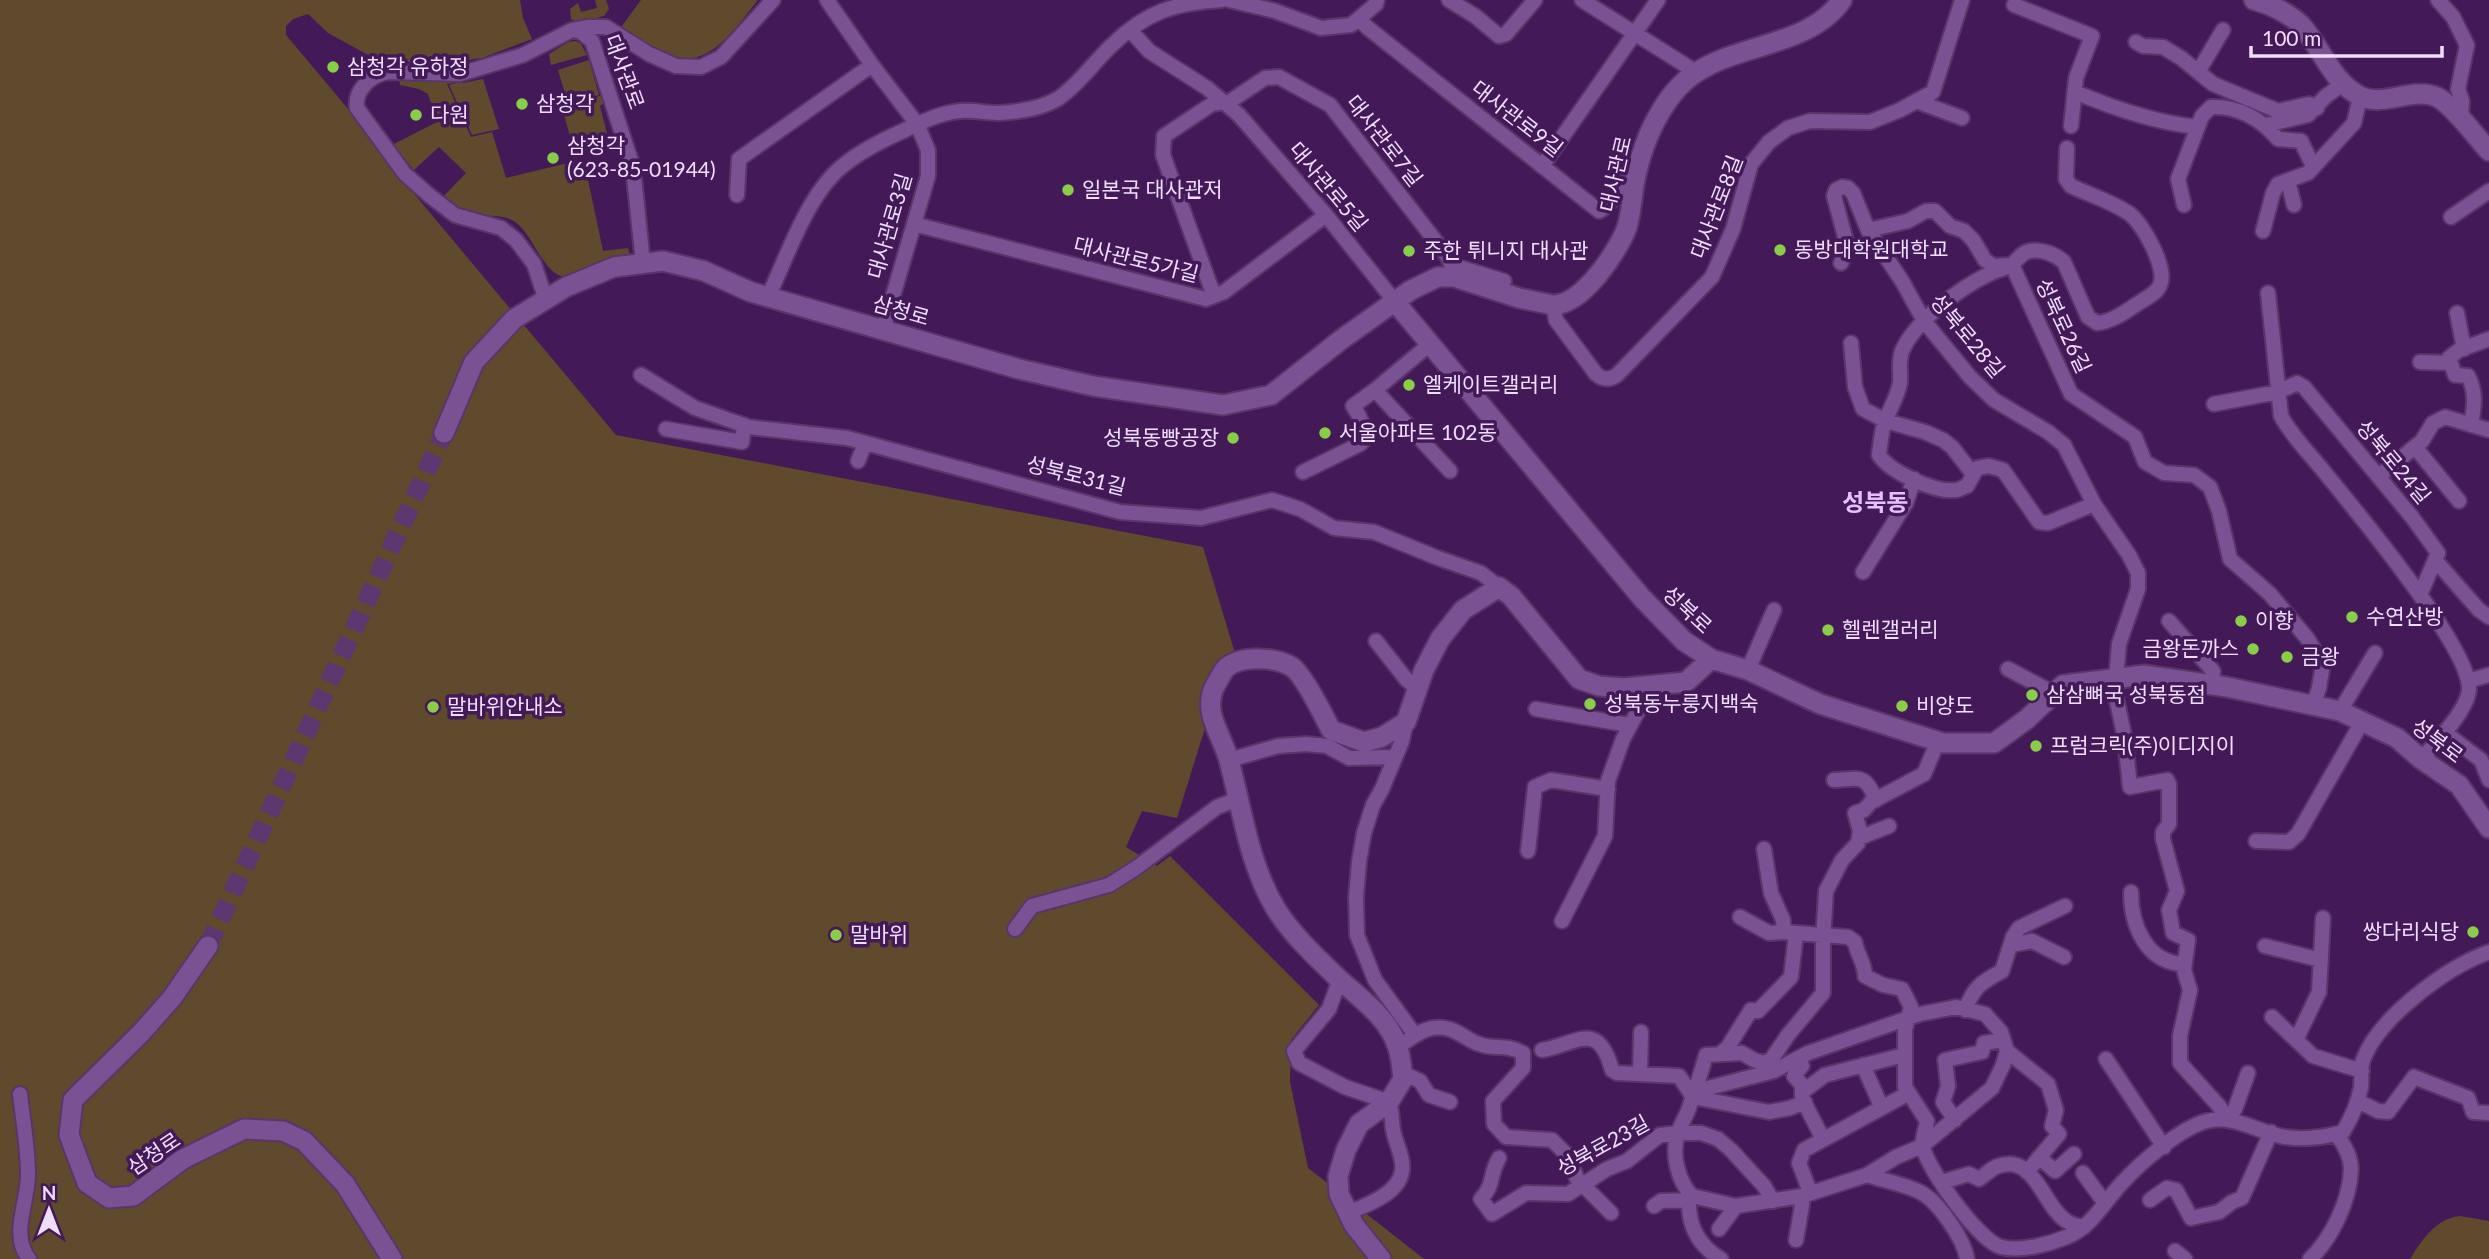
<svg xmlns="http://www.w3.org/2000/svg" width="2489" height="1259" viewBox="0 0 2489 1259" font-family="Lato,'Noto Sans KR',sans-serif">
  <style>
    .green { fill: #604a2e }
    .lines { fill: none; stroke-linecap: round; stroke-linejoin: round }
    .secondary-tunnel { stroke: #5d3770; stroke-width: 19; stroke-dasharray: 19 10; stroke-linecap: butt }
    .street-casing { stroke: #593569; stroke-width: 18 }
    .secondary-casing { stroke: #593569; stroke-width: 23 }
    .street { stroke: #7a5192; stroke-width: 14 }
    .secondary { stroke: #7a5192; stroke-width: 19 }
    .poi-dot { fill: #89ce48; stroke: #431a57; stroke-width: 2.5 }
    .labels { text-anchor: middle; stroke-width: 7; stroke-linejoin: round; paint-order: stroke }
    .poi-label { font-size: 21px; fill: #efddfb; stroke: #431a57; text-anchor: start }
    .street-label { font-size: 21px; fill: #efddfb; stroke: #431a57 }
    .quarter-label { font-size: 24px; font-weight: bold; fill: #e5c1fb; stroke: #431a57 }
  </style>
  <rect width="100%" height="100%" fill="#431a57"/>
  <path class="green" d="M0 0H520L523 18 532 39 482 58 454 62H381L328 33 308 14 293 19 286 26V35L359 122 395 171 616 435 1203 547 1234 650 1214 667 1204 694 1205 728 1177 818 1142 811 1126 847 1157 866 1170 856 1319 1005 1291 1040 1290 1082 1308 1168 1424 1259H0Z
    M595 0H606L609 9 604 16 579 23 571 19 570 9 578 3 581 12 597 8Z
    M641 0H758C738 24 711 69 673 57 654 51 636 39 619 30Z
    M576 41 581 44 587 55 551 65 549 54 568 42Z
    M589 60 599 95 568 104 558 70Z
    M399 78H457L463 83 483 79 499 129 472 135 449 85 456 83 447 84 471 137 492 132 506 178 564 164 580 166 587 175 603 251 628 248 630 256 566 277C546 277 534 239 519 225 505 212 488 218 472 214 463 212 454 207 445 204L443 201 444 196 466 173 439 147 414 170 392 145 437 122 428 94 419 89 400 85Z
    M602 95 604 103 600 106 610 145 585 151 576 157 564 115 565 112 589 104V100Z
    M2460 1216 2489 1221V1259H2410C2423 1239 2435 1219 2460 1216Z"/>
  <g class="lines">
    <path class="secondary-tunnel" d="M208 946 444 433"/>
    <g class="street-casing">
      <path id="street" d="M827 0 872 65 917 124 928 150V176L883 330
        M1229 0 1275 11 1321 28 1351 25 1376 4 1377 0
        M1449 0 1475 16 1499 36 1506 34 1535 0
        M1582 0 1696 72
        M2438 0 2453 17 2467 45 2458 89 2462 101 2461 121
        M2014 5 2092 36 2076 78 2071 126
        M1359 19 1368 28 1599 211C1620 201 1616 176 1639 164
        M573 30 581 32 592 41 633 167 643 263
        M1130 30 1149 51 1207 88 1239 115 1326 215 1396 303
        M2136 42 2143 46 2163 47 2181 58 2213 84 2278 111 2309 104 2317 108
        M2198 72 2223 30
        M2075 92C2113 108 2156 123 2198 127
        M1916 101 1962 118
        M1226 104 1265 78 1279 77 1330 105 1448 257 1455 274 1454 277
        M2266 125 2308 115 2326 96 2343 84
        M2067 148 2066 179 2071 186C2090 195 2113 202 2130 214 2143 224 2168 269 2160 285 2157 293 2147 298 2140 302 2127 311 2112 322 2097 323L2088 317 2064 262C2055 254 2042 249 2030 251 2019 253 2018 262 2009 266 2003 269 1995 271 1989 274 1960 288 1915 321 1902 351 1898 362 1901 372 1900 383 1897 399 1887 413 1883 428 1881 437 1880 446 1879 455 1890 472 1935 493 1956 490 1959 490 1963 487 1967 486L1977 468 1989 466 2003 470 2039 522 2048 523 2094 504
        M1542 166 1658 0
        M2288 181 2294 205
        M737 195 739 159 872 65
        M2184 205 2178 179 2202 116 2211 107C2239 106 2260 118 2278 139L2301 141 2313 166
        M2451 217 2489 191
        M914 224 1206 299 1224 292 1326 215
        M1868 230 1908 221 1926 211H1935L1950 226 1964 231 1973 240 1985 260 1993 266 2012 265 2071 394 2135 437 2145 462 2164 473 2194 475 2210 487 2219 511 2230 559 2270 594 2307 638 2323 664 2319 688 2313 706
        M2263 231 2273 193 2278 184 2308 173 2354 123 2360 97
        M1841 263 1848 248 1834 196 1836 190 1842 187 1848 188 1853 193 1868 230 1902 281 1924 321 1970 377 1994 400 2048 432 2064 445 2094 504 2129 555 2138 573V589L2119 644 2116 679 2115 692 2125 739 2130 787 2167 780 2169 784V824L2163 832V839L2177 891 2169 910 2173 933 2188 940 2184 970 2190 990 2180 1036V1063L2219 1106 2228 1120 2235 1109 2248 1073
        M1452 265 1504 281
        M2268 293 2281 416C2293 438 2311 455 2326 474 2356 511 2472 650 2469 690 2467 711 2435 744 2421 759
        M1214 296 1163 155 1164 136 1212 104 1224 102
        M768 297C788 255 808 192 845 164 862 150 885 139 905 130 924 121 940 113 960 111 973 110 985 113 998 113 1017 112 1043 108 1059 98 1080 83 1094 62 1112 45 1147 11 1175 3 1222 0
        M546 300 534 264 516 240 501 228 455 215 430 196 405 174 357 108C354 90 371 75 388 72L460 74 523 55 572 30 587 27H606L649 54 676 66 701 67 721 57 773 0
        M1553 305 1556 320 1596 374C1603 380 1610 380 1617 375L1712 277 1733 229 1751 164 1769 142 1788 128 1810 121 1870 122 1900 110 1933 92 1962 0
        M2457 313 2464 349
        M1851 343 1855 387 1863 409 1886 421 1925 432 1943 440 1952 447 1973 474
        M1430 344 1375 390 1450 471
        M2420 362 2451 363
        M641 375 695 408 749 427 847 438 1120 512 1201 518 1272 500 1300 509 1334 528 1374 532 1438 558 1481 573 1499 587
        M2214 404 2278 392 2297 383 2304 387 2412 517 2438 553 2420 595
        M2471 425C2474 407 2477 393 2468 376L2455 375 2449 358 2459 350 2489 339
        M666 429 742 442 744 425
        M2415 447 2459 501
        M858 461 865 443
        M1303 472 1360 444 1365 439C1365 426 1360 416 1353 406L1375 390
        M2379 476 2422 441 2433 423 2445 417 2489 430
        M2435 560 2479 610 2489 617
        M1863 572 1906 503 1914 479
        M2169 621 2213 671 2212 685
        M1376 641 1406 679 1418 689
        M2008 669 2044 688 2052 696
        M1748 670 1774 610
        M2468 681 2489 675
        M1536 709 1629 725
        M2340 711 2375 653
        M1406 722 1402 741 1382 789 1373 805 1364 833 1359 862 1356 897 1357 935 1375 980 1415 1035
        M2444 732 2481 760 2489 780
        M1229 760 1278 746 1306 744 1327 746 1349 758 1394 757
        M1834 780C1860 779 1865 773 1876 800
        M1859 838 1889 826
        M2256 841 2289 842 2298 834 2362 722
        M1764 849 1771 893 1783 920 1784 932
        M1528 851 1535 787 1551 780 1608 789
        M2131 892C2131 925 2146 963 2184 964
        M1740 917 1769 933 1784 932 1848 937 1855 942C1857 955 1865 963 1865 976L1883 985 1902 989 1911 1007 1905 1030V1087L1927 1121C1926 1129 1921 1140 1923 1147 1928 1170 1979 1241 2001 1247 2021 1252 2050 1244 2069 1236 2093 1225 2104 1202 2121 1184 2140 1163 2180 1128 2207 1121 2234 1114 2259 1133 2285 1137 2304 1140 2325 1137 2343 1132 2352 1117 2358 1104 2361 1087 2362 1078 2360 1068 2363 1060 2379 1017 2447 967 2489 952
        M1562 921 1605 836 1608 781 1623 739 1652 685
        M1015 929 1032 906 1109 885 1136 868 1217 807 1238 799
        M2011 945 2032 941 2064 957
        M2265 946 2321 960
        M1340 979 1329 1009 1294 1051 1299 1063 1345 1087 1389 1102C1393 1113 1391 1124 1394 1134 1397 1146 1404 1159 1402 1171 1399 1194 1366 1205 1348 1213
        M1965 1010C1974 987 1980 983 2002 971L2013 937 2019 928 2065 906
        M2272 1017 2313 1056 2362 1071
        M2296 1040 2319 992 2323 918
        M1398 1047C1414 1036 1428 1023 1449 1029 1460 1032 1469 1041 1479 1044 1494 1050 1504 1043 1523 1053V1068L1493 1101 1494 1124 1506 1137 1552 1140 1569 1157 1577 1179 1611 1213
        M1542 1050C1577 1044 1598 1019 1612 1070L1617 1073 1679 1076 1693 1097
        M2007 1051 2048 1084 2056 1110 2052 1126 2059 1134 2027 1172
        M1721 1053 1728 1047 1751 1010 1758 1011 1791 977 1796 934
        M1800 1057 1802 1066 1794 1076 1802 1085V1098L1823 1139
        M2106 1059 2164 1147
        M1863 1065 1881 1106
        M1402 1073 1420 1081 1429 1095 1450 1102
        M1640 1074 1641 1032
        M1802 1092 1825 1075 1904 1055
        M20 1094C23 1120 28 1148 28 1175 28 1202 10 1235 29 1259
        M1693 1097 1708 1088 1774 1071 1808 1053 1920 1014 1956 1007 1985 1014 2001 1032 2007 1051 2003 1065 1992 1088 1922 1146 1896 1157 1867 1175 1802 1196 1736 1206 1692 1196C1678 1181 1671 1154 1678 1134 1680 1125 1686 1117 1689 1108 1695 1091 1701 1073 1706 1055L1742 1053 1754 1060 1763 1063 1771 1060 1788 1035 1823 993V940L1826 891 1842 860 1858 843 1860 831 1855 813 1864 810 1871 802 1924 774 1938 741
        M1693 1097 1769 1112 1790 1108 1805 1102
        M2358 1101 2378 1111 2388 1112 2414 1077 2468 1098 2473 1112 2489 1113
        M1955 1120 1943 1102 1948 1086 1945 1060 1982 1052 1984 1043 2003 1040
        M2039 1157 2055 1171 2074 1154
        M1499 1158C1489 1175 1495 1184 1481 1199L1492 1214 1526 1193 1568 1194 1607 1169 1627 1161 1660 1135 1678 1133H1701L1718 1139 1731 1150 1764 1186 1773 1201
        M2083 1173 2105 1203
        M1867 1175C1884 1181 1904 1184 1920 1192 1938 1201 1964 1239 1967 1259
        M1942 1182 1969 1174 1979 1179C1985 1175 1992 1168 1998 1166 2036 1153 2043 1208 2068 1222 2072 1225 2079 1226 2084 1227
        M1810 1192 1799 1163 1804 1150 1909 1093
        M1689 1200C1688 1227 1699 1246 1721 1259
        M2150 1200 2167 1188 2176 1190 2191 1218 2219 1212 2232 1202 2242 1198 2271 1132
        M1654 1206 1661 1201 1689 1200 1692 1196
        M1719 1229 1736 1206
        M1796 1240 1802 1205V1196
        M2175 1251 2185 1259
        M2310 1259C2332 1238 2350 1200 2351 1169 2351 1157 2343 1143 2336 1134"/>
    </g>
    <g class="secondary-casing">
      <path id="secondary" d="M2254 0C2269 4 2289 13 2301 25 2321 47 2331 80 2358 95 2382 109 2412 86 2437 97 2453 105 2476 137 2489 151
        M1396 303 1642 598 1684 641 1711 659 1748 670 1820 704 1943 743H1994L2027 719 2063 685 2144 675 2227 687 2340 711 2397 738 2421 759 2459 785 2489 828
        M444 433 474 362 514 319 566 287 614 267 663 261 704 271 751 292 1019 369 1093 386 1223 405 1271 395 1342 339 1411 290 1438 277H1454L1519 298 1553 305C1582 305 1618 252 1627 227 1631 214 1632 199 1634 185 1639 158 1647 134 1661 111 1670 96 1682 81 1697 72 1741 43 1810 46 1842 0
        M208 946 172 998 141 1033 73 1100 69 1135 87 1183 109 1198 133 1196 183 1159 244 1129 283 1131 304 1141 345 1184 392 1259
        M1381 1259 1354 1225 1339 1194 1338 1176 1346 1150 1359 1124 1389 1102 1403 1079C1402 1069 1401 1058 1398 1048 1389 1018 1362 1000 1340 980 1318 959 1292 935 1276 909 1248 863 1242 807 1228 757 1221 734 1202 711 1215 686 1218 681 1222 672 1226 668 1241 655 1276 657 1292 667 1303 674 1324 716 1331 730L1364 742 1382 737 1406 722 1424 670 1440 639 1463 610 1499 587 1511 596 1579 679 1599 686 1624 688 1686 682 1711 659"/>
    </g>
    <use href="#street" class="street"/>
    <use href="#secondary" class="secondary"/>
  </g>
  <g class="poi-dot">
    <circle cx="333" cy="67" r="7"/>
    <circle cx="522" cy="104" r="7"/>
    <circle cx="416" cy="115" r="7"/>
    <circle cx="553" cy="158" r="7"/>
    <circle cx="1068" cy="190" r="7"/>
    <circle cx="1780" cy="250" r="7"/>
    <circle cx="1409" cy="251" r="7"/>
    <circle cx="1409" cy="385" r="7"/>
    <circle cx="1325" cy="433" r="7"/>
    <circle cx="1233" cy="438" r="7"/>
    <circle cx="2352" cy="617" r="7"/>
    <circle cx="2241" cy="621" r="7"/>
    <circle cx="1828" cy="630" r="7"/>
    <circle cx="2253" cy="649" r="7"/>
    <circle cx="2287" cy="657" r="7"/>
    <circle cx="2032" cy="695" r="7"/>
    <circle cx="1590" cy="704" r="7"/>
    <circle cx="1902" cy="706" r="7"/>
    <circle cx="433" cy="707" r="7"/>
    <circle cx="2036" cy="746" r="7"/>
    <circle cx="2473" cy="932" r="7"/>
    <circle cx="836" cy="935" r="7"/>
  </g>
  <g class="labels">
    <g class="poi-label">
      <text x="347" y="74">삼청각 유하정</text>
      <text x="536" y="111">삼청각</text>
      <text x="430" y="122">다원</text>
      <text x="567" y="153">삼청각<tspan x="567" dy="24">(623-85-01944)</tspan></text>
      <text x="1082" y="197">일본국 대사관저</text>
      <text x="1794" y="257">동방대학원대학교</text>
      <text x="1423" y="258">주한 튀니지 대사관</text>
      <text x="1423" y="392">엘케이트갤러리</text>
      <text x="1339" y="440">서울아파트 102동</text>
      <text x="1219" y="445" text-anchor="end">성북동빵공장</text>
      <text x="2366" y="624">수연산방</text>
      <text x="2255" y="628">이향</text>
      <text x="1842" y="637">헬렌갤러리</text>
      <text x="2239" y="656" text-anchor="end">금왕돈까스</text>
      <text x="2301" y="664">금왕</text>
      <text x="2046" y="702">삼삼뼈국 성북동점</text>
      <text x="1604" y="711">성북동누룽지백숙</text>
      <text x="1916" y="713">비양도</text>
      <text x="447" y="714">말바위안내소</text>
      <text x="2050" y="753">프럼크릭(주)이디지이</text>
      <text x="2459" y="939" text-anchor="end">쌍다리식당</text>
      <text x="850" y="942">말바위</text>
    </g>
    <g class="street-label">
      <text transform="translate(624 72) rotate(70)" y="7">대사관로</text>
      <text transform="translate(1517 119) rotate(38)" y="7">대사관로9길</text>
      <text transform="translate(1384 141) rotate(52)" y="7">대사관로7길</text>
      <text transform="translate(1616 174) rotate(-77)" y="7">대사관로</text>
      <text transform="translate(1328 187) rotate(50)" y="7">대사관로5길</text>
      <text transform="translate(1717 207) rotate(-69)" y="7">대사관로8길</text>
      <text transform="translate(890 226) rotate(-74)" y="7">대사관로3길</text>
      <text transform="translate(1136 260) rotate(14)" y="7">대사관로5가길</text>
      <text transform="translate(901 311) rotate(16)" y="7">삼청로</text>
      <text transform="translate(2063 326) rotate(65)" y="7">성북로26길</text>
      <text transform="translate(1967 336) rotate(50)" y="7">성북로28길</text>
      <text transform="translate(2393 462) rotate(50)" y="7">성북로24길</text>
      <text transform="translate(1076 476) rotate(14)" y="7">성북로31길</text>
      <text transform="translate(1687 610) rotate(43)" y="7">성북로</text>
      <text transform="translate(2437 741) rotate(37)" y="7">성북로</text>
      <text transform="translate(1603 1146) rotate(-29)" y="7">성북로23길</text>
      <text transform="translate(154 1154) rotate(-34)" y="7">삼청로</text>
    </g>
    <g class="quarter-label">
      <text x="1875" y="511">성북동</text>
    </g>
  </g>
  <g transform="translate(49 1210)" stroke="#431a57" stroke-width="5" paint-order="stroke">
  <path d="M0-5L12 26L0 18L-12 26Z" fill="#efddfb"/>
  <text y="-10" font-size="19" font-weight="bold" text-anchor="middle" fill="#efddfb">N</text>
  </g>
  <path d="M2251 46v10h191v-10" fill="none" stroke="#efddfb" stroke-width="3.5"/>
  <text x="2262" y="46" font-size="21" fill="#efddfb" stroke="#431a57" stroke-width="5" paint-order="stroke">100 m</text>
</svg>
